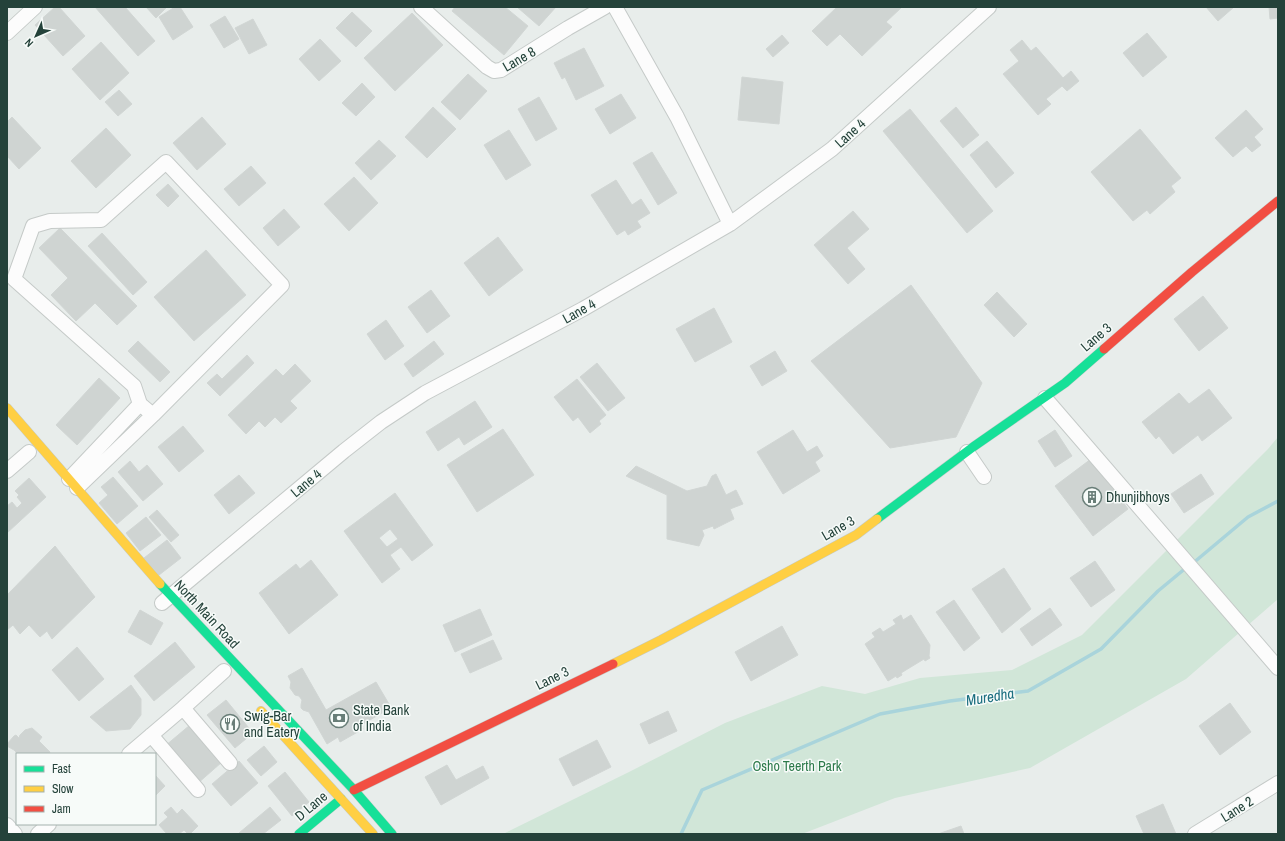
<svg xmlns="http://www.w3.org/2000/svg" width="1285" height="841" viewBox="0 0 1285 841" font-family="'Archivo Narrow',sans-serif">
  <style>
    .green { fill: #d1e6d8 }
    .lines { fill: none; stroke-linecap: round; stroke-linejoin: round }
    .stream { stroke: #a9d4db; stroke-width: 3.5 }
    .building { fill: #cfd4d2; stroke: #d1d6d4; fill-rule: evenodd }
    .street-casing { stroke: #c5cac8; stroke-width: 16 }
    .fast-casing { stroke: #c3cbc8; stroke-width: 10 }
    .slow-casing { stroke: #c3cbc8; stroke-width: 10 }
    .jam-casing { stroke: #c3cbc8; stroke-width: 10 }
    .street { stroke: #fcfcfc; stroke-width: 14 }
    .fast { stroke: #16e098; stroke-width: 9 }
    .slow { stroke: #ffcf43; stroke-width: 9 }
    .jam { stroke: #f24e42; stroke-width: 9 }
    .labels { text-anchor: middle; stroke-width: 3; stroke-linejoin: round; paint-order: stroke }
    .street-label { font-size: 14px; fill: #24423a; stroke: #f7fbf9 }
    .poi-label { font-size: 14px; fill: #24423a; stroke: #f7fbf9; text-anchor: start }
    .park-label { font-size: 14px; fill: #2d7a4b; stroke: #f7fbf9 }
    .water-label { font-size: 15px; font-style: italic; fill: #1c6f80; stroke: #f7fbf9 }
  </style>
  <rect width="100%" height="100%" fill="#e8edeb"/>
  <path class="green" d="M1278 437V599L1186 679 1030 768 895 798 802 834H503L629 772 725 723 822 686 865 694 920 678 1012 670 1082 635 1268 449Z"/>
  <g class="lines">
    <path class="stream" d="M1192 564 1248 517 1278 501
      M681 834 702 790 880 714 950 701 1028 691 1101 649 1158 591 1187 567"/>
  </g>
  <path class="building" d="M55 7H59L85 36 63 56 35 25Z
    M95 7H125L155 41 138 56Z
    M146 7H167L156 18Z
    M175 7H180L193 27 173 40 159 17Z
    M455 7H505L528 26 504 55 452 11Z
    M517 7H556L539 26Z
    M837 7H902L886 22 892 27 862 56 840 34 827 46 812 31Z
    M1206 7H1234L1218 21Z
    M1269 7H1278V18L1270 19Z
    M352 12 372 31 356 47 336 28Z
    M412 13 443 45 395 91 364 58Z
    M225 16 239 39 224 48 210 25Z
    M253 19 267 45 249 54 235 28Z
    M1147 33 1167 57 1143 77 1123 53Z
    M782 35 789 43 773 57 766 49Z
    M320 39 341 61 319 81 299 59Z
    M1022 40 1031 51 1036 47 1063 78 1071 71 1079 81 1067 91 1062 86 1046 99 1051 104 1038 115 1003 74 1019 61 1010 50Z
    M101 42 129 73 100 100 72 69Z
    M584 48 604 86 576 100 565 77 562 79 554 63Z
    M468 74 487 91 460 120 441 102Z
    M742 77 783 82 779 124 738 120Z
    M362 83 375 97 356 116 342 103Z
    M119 90 132 104 118 116 105 102Z
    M621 94 636 118 610 134 595 109Z
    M539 97 557 129 536 141 518 109Z
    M433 107 456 129 427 158 405 137Z
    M956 107 979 135 963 148 940 121Z
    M910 109 993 211 967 233 883 131Z
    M1246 110 1263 129 1254 137 1261 145 1252 152 1246 146 1233 157 1215 138Z
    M12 117 41 148 19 169 7 156V122Z
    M202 117 226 144 197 170 173 143Z
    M106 128 131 155 96 188 71 161Z
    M1140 129 1181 178 1171 186 1175 192 1150 214 1147 210 1133 221 1091 172Z
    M509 130 531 165 506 180 484 145Z
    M379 140 396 156 371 180 355 163Z
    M987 141 1014 173 996 188 970 155Z
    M652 152 677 193 658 205 633 163Z
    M251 166 266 183 239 206 224 189Z
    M354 177 378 203 349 231 324 204Z
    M616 180 632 205 641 199 650 213 637 221 641 227 628 235 625 230 617 235 591 195Z
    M168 184 179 196 168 207 156 195Z
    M284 209 300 227 278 246 263 228Z
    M853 211 869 229 847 248 865 269 848 284 814 245Z
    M60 228 137 306 117 325 95 303 76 321 51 295 68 278 39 248Z
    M102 233 147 282 133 295 88 246Z
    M498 237 523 270 489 296 464 263Z
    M206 250 246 295 194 341 154 297Z
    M911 285 982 383 956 437 890 448 811 361Z
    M431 290 450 316 427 333 408 307Z
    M997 292 1027 324 1014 337 984 305Z
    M1203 296 1228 328 1199 351 1174 319Z
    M714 308 732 342 695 362 676 329Z
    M386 320 404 346 385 360 367 334Z
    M138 341 170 372 160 382 128 351Z
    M434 341 444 354 413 377 404 364Z
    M775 351 787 371 762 386 750 366Z
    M247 355 254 363 220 396 207 383 217 374 222 379Z
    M597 363 625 398 608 411 580 377Z
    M295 364 311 381 290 401 297 408 281 423 275 417 265 427 259 421 246 434 228 415 276 369 283 376Z
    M99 378 120 398 77 445 56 425Z
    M577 379 606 415 599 421 601 424 590 433 578 417 573 421 554 397Z
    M1209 389 1232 418 1202 441 1198 435 1173 454 1159 436 1156 439 1142 422 1179 393 1189 404Z
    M475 401 492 427 464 445 459 437 438 451 426 432Z
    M183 426 204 451 179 472 158 447Z
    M503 429 534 475 477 512 447 465Z
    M793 430 807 452 817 446 823 456 815 462 820 471 783 494 757 452Z
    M1055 430 1072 456 1055 467 1038 441Z
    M1091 459 1128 509 1093 536 1055 486Z
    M130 461 139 472 147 465 163 484 143 501 118 472Z
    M636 466 687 491 707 486 712 476 716 474 726 495 736 490 743 504 730 509 734 519 714 529 713 526 702 530 704 535 699 546 667 539V495L626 476Z
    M1201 474 1214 494 1184 513 1171 494Z
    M239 475 255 493 229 514 214 495Z
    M113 477 138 506 117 524 99 503 108 495 101 487Z
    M29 478 46 497 7 533V506L12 502 17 508 22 503 17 497 19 495 15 491Z
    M395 493 433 545 412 561 401 547 390 555 400 569 382 583 344 531ZM390 529 398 539 387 547 379 538Z
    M157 510 179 535 171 542 149 517Z
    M146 517 161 535 140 551 126 533Z
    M167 540 181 558 159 575 144 558Z
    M55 546 95 597 52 639 47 631 40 637 29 625 20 634 13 625 7 630V595Z
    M311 560 338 595 289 634 259 593 296 564 300 569Z
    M1095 561 1115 590 1091 607 1070 578Z
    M1004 568 1031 609 1002 633 972 589Z
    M954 600 980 638 964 651 936 612Z
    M1050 608 1062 625 1032 646 1020 629Z
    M480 609 492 635 455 652 443 625Z
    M140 610 163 623 151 645 128 632Z
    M901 615 903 620 911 615 930 645 929 656 930 658 925 661 924 659 901 673 902 675 897 678 896 676 888 681 865 644 875 637 872 633 880 628 883 632 896 624 893 620Z
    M782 626 798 655 751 681 735 652Z
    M493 640 502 659 470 673 461 654Z
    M175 642 195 667 154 701 134 676Z
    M77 647 104 679 79 701 52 670Z
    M302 668 326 710 376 682 389 704 387 706 389 709 361 725 363 729 340 742 338 737 327 744 309 712 303 710 301 708V705L302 700 299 696 295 695 290 688 291 682 288 676Z
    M131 685 141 699V715L130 729 106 731 90 717Z
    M226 700 253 733 235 748 207 715Z
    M1230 703 1251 732 1220 755 1199 726Z
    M668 711 677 731 649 744 640 724Z
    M190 725 222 762 197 784 165 746Z
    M32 728 42 737 39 741 50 752 49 754H18L14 750 7 746V744L14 736 16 735 19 738 20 735 25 730Z
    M597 740 611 767 573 786 559 759Z
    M264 746 277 762 261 776 247 760Z
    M239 761 258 783 231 806 212 784Z
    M447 765 456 780 483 766 489 778 441 805 425 777Z
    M285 772 309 802 292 816 268 786Z
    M155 775 165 786 155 796Z
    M1163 804 1176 834H1144L1136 816Z
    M171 807 177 814 182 809 198 826 190 834H188L184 830 179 834H167L159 825 168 817 164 813Z
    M270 807 281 820 263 834H240L239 833Z
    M961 826 964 834H938Z"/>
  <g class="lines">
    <g class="street-casing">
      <path id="street" d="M421 7 487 67 494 71 501 70 568 28 605 7
        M615 7 677 117 730 224
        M7 33 35 7
        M1045 398 1278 668
        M967 452 984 477
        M7 471 29 452
        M69 479 140 404
        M77 488 153 415 282 285 166 162 101 220 50 221 33 226 14 279 134 386 140 404 153 415
        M162 603 344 451 381 422 425 393 583 309 730 224 832 149 989 7
        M183 708 230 763
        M151 735 198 790
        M129 754 183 708 224 671
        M7 825 15 834
        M38 834 49 824
        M1195 834 1278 783"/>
    </g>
    <g class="fast-casing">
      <path id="fast" d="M877 519 973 447 1065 383 1104 349
        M160 584 354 790 392 834
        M299 834 341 799"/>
    </g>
    <g class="slow-casing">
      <path id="slow" d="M7 408 160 584
        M613 664 661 640 856 535 877 519
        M261 711 373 834"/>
    </g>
    <g class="jam-casing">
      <path id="jam" d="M1104 349 1192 272 1278 201
        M354 790 613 664"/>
    </g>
    <use href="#street" class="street"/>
    <use href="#fast" class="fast"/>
    <use href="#slow" class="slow"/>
    <use href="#jam" class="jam"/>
  </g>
  <defs>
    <g id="building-ring" transform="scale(1)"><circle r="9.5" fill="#f7fbf9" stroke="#697e78" stroke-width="1.5"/><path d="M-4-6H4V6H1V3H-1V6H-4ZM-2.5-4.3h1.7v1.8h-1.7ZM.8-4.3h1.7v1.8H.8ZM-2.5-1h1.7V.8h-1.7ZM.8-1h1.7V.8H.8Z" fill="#697e78"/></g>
    <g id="bank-ring" transform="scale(1)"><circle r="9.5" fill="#f7fbf9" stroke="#697e78" stroke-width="1.5"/><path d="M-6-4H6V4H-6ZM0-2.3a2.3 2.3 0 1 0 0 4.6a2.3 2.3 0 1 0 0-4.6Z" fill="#697e78"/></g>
    <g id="restaurant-ring" transform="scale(1)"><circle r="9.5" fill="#f7fbf9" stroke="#697e78" stroke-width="1.5"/><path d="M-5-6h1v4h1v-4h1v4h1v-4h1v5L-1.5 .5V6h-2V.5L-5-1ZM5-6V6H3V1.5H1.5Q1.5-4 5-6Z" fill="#697e78"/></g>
  </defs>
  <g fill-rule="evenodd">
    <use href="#building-ring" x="1092" y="497"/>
    <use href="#bank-ring" x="339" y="718"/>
    <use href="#restaurant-ring" x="230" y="724"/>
  </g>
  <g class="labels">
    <g class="street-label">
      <text transform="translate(519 59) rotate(-30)" y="5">Lane 8</text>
      <text transform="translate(850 133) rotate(-42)" y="5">Lane 4</text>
      <text transform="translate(579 311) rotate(-29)" y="5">Lane 4</text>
      <text transform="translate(1096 337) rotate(-41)" y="5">Lane 3</text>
      <text transform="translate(306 483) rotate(-40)" y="5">Lane 4</text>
      <text transform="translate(838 528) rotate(-30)" y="5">Lane 3</text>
      <text transform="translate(207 614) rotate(47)" y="5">North Main Road</text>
      <text transform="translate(552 678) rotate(-26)" y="5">Lane 3</text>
      <text transform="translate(311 806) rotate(-40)" y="5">D Lane</text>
      <text transform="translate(1237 809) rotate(-32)" y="5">Lane 2</text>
    </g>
    <g class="poi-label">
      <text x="1106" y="502">Dhunjibhoys</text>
      <text x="353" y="715">State Bank<tspan x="353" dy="16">of India</tspan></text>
      <text x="244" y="721">Swig-Bar<tspan x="244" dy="16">and Eatery</tspan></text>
    </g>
    <g class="park-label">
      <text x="797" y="771">Osho Teerth Park</text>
    </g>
    <g class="water-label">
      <text transform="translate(990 697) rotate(-9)" y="5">Muredha</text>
    </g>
  </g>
  <rect width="1285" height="841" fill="none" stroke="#24423a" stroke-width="16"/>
  <rect x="16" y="753" width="140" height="72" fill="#f7fbf9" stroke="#a3b1ad"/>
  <rect x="24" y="766" width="20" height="6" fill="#16e098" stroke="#a3b1ad"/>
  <text x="52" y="773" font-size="12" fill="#24423a">Fast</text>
  <rect x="24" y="786" width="20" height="6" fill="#ffcf43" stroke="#a3b1ad"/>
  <text x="52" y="793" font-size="12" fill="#24423a">Slow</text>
  <rect x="24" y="806" width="20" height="6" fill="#f24e42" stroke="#a3b1ad"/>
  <text x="52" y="813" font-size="12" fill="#24423a">Jam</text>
  <g transform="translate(36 36) rotate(225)" stroke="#f7fbf9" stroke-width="3" paint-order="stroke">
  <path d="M0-3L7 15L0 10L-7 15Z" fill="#24423a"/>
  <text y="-6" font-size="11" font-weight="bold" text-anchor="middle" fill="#24423a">N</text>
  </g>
</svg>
